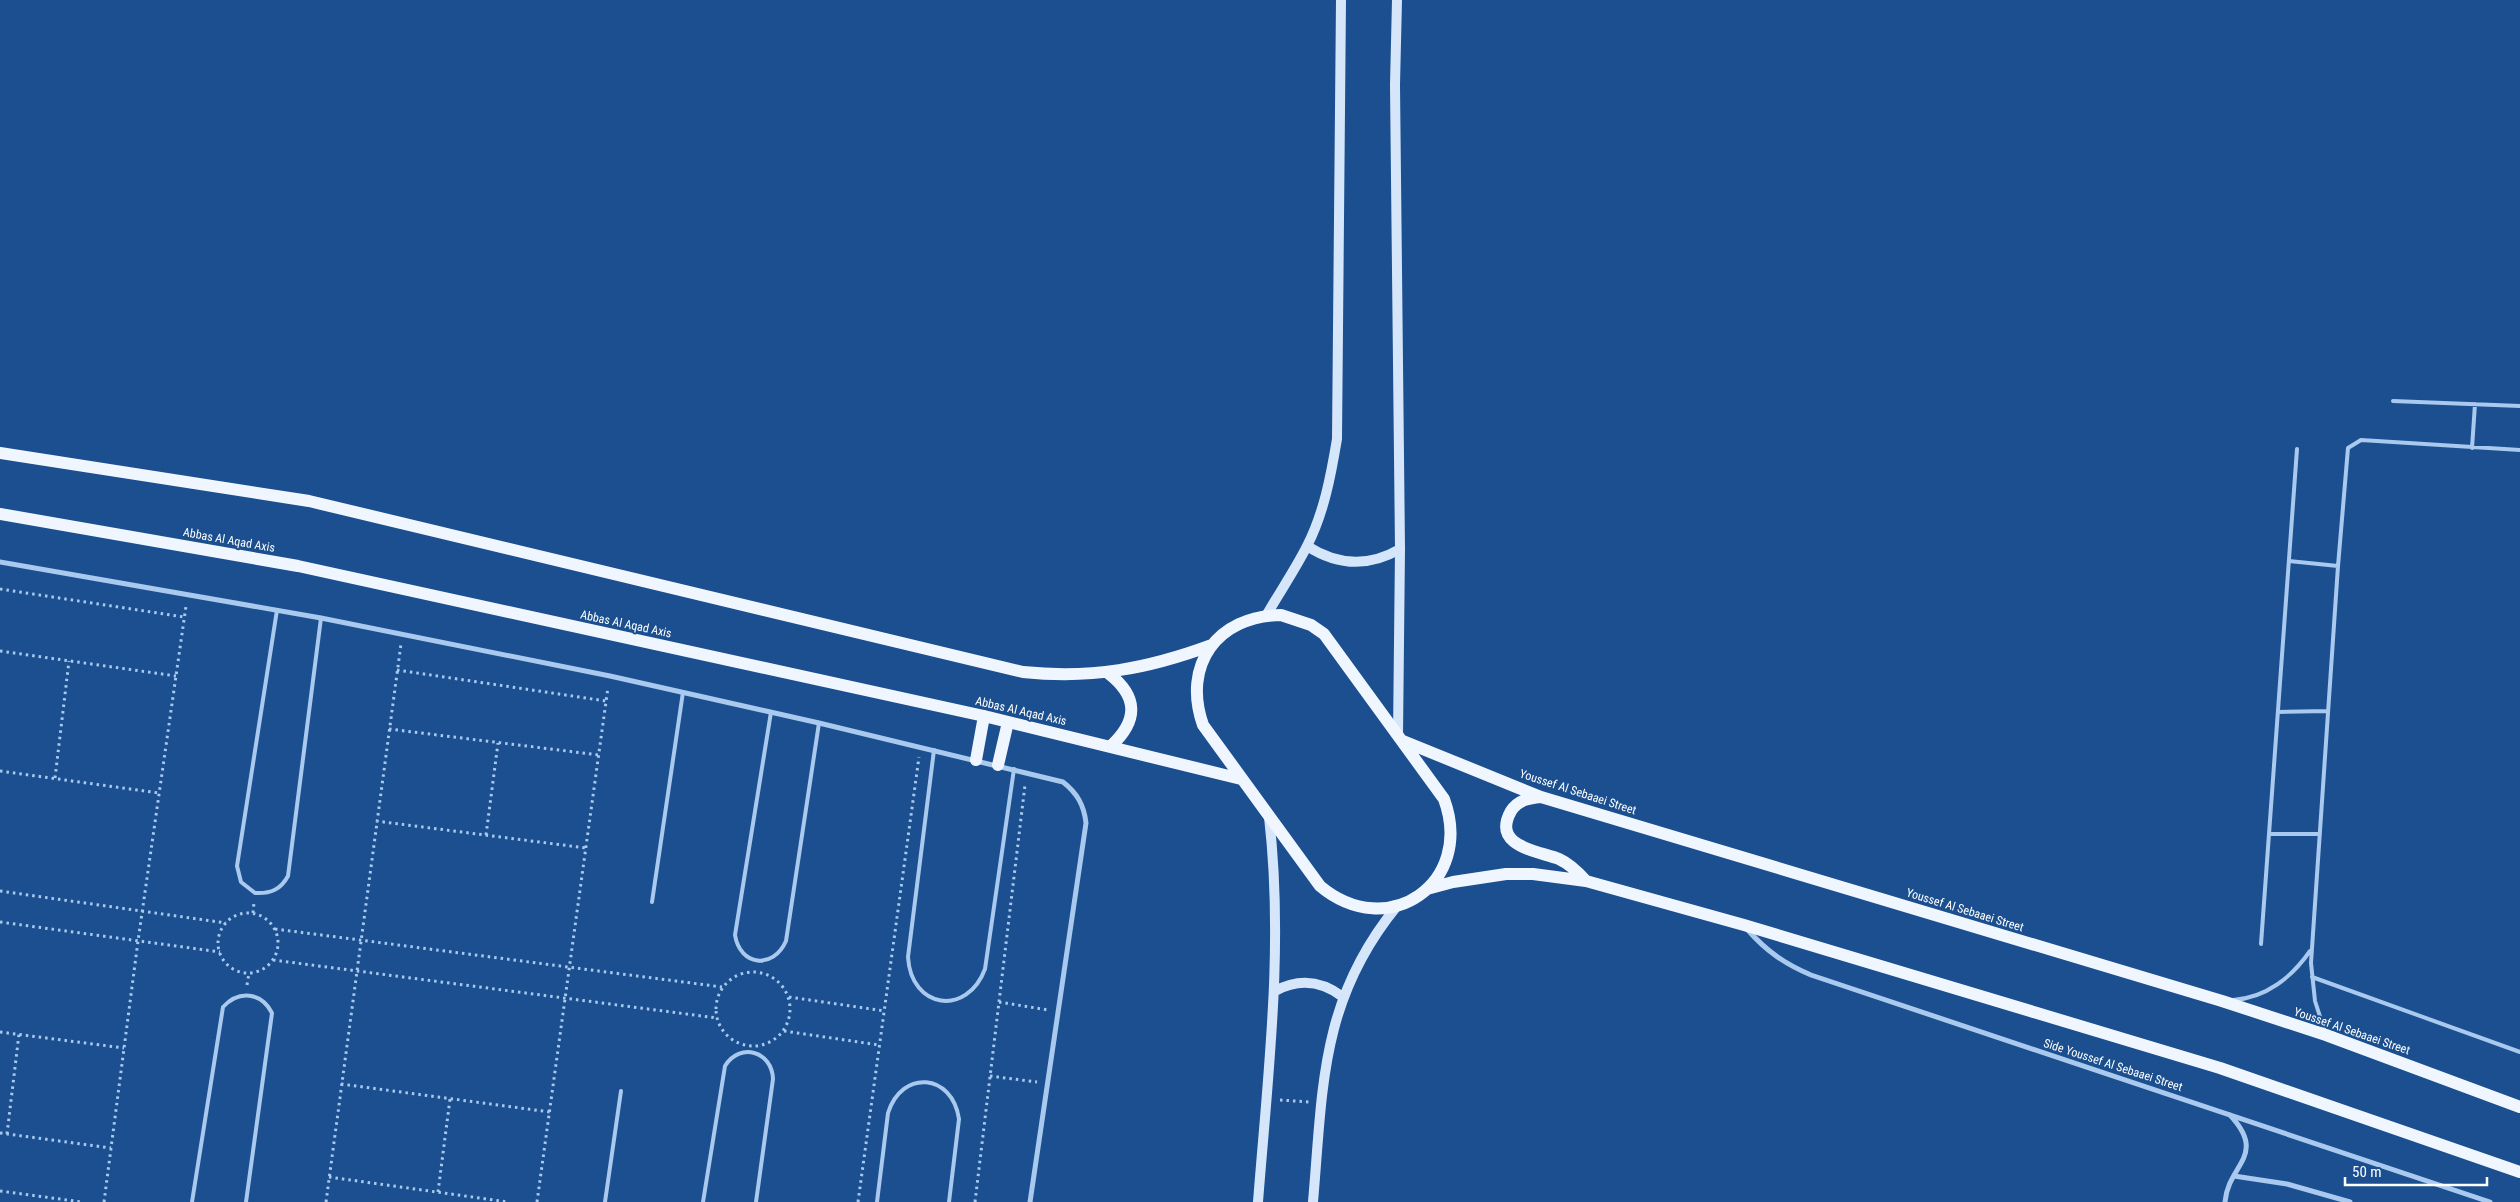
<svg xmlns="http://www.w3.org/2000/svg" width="2520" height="1202" viewBox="0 0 2520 1202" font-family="'Roboto Condensed',sans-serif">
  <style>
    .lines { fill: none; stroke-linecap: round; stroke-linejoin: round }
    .path { stroke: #a9c9ee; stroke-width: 3; stroke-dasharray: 2.5 4; stroke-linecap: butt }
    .service { stroke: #a9c9ee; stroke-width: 4 }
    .minor { stroke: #a9c9ee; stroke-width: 5 }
    .secondary { stroke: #d6e6fa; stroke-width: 10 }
    .primary { stroke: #f0f6ff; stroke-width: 12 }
    .labels { text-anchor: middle; stroke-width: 4; stroke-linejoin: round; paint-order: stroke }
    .street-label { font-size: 12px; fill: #fff; stroke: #1b4f8f }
  </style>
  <rect width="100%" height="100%" fill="#1b4f8f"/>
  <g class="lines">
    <path class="path" d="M0 589 184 617
      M0 651 176 676
      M397 670 606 701
      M389 729 599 755
      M0 771 159 793
      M55 778 69 661
      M376 821 586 848
      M486 835 498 743
      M0 891 226 923
      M253 913 254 902
      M218 943a30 30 0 1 1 60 0a30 30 0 1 1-60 0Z
      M0 922 220 952
      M275 929 722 987
      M273 960 717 1018
      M716 1009a37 37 0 1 1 74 0a37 37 0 1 1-74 0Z
      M247 985 249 973
      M789 997 885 1011
      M999 1002 1048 1010
      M784 1031 879 1045
      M0 1032 124 1048
      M990 1076 1037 1082
      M341 1084 550 1112
      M1280 1100 1309 1102
      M0 1133 111 1148
      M7 1134 19 1034
      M329 1177 508 1202
      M0 1191 82 1202
      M438 1192 450 1099
      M104 1202 138 941 186 606
      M326 1202 401 644
      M537 1202 608 687
      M858 1202 919 757
      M975 1202 1025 785"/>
    <path class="service" d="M2393 401 2520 406
      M2472 448 2475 404
      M2289 561 2338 566
      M277 610 237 866 241 882 255 893C271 894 281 889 288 876L321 618
      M771 712 735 935C740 966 773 970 786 941L819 723
      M2278 712 2328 711
      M934 750 908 957C911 1009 967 1017 985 969L1014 769
      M2269 834H2320
      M652 902 683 692
      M2261 944 2297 449
      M2312 977 2520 1052
      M2233 1000C2266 998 2292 977 2310 951
      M2325 1032 2315 1001 2311 963 2338 566 2348 448 2361 440 2520 450
      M192 1202 223 1007C239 990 261 992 272 1013L246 1202
      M605 1202 621 1091
      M703 1202 725 1066C740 1042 772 1051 773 1079L756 1202
      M877 1202 888 1113C902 1069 952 1073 959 1119L949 1202"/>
    <path class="minor" d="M0 562 321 618 610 676 819 723 1063 782C1077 793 1084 805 1086 823L1030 1202
      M1747 929C1766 951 1785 964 1811 975L2490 1202
      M2234 1176 2287 1184 2350 1202
      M2225 1202C2228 1164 2268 1156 2230 1115"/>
    <path class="secondary" d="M1397 0 1395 85 1400 549 1398 735
      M1307 546C1338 566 1369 567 1400 549
      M1266 616C1279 593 1295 570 1307 546 1324 513 1331 475 1337 439L1341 0
      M1275 991C1299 978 1322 981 1343 997
      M1258 1202C1268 1073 1284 946 1269 817
      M1313 1202C1323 1087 1320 1000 1397 906"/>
    <path class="primary" d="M0 453 309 501 1023 672C1092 679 1147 669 1212 645
      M0 514 298 566 984 716 1241 779
      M1281 615 1311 625 1324 634 1444 799C1475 883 1388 943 1320 886L1203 725C1182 665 1217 616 1281 615Z
      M1108 673C1138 696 1139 720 1111 746
      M1403 741 1541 797 2222 1001 2326 1035 2520 1107
      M976 760 984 716
      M998 765 1008 722
      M1541 797C1529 798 1518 800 1511 811 1491 847 1539 851 1559 859 1570 864 1578 872 1586 881
      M1427 889 1453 882 1506 874H1533L1586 881 1744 925 2220 1068 2520 1172"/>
  </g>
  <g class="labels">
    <g class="street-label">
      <text transform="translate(229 540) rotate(10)" y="4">Abbas Al Aqad Axis</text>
      <text transform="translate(626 624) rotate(12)" y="4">Abbas Al Aqad Axis</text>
      <text transform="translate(1021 711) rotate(13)" y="4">Abbas Al Aqad Axis</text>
      <text transform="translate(1578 792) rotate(18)" y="4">Youssef Al Sebaaei Street</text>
      <text transform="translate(1965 910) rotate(17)" y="4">Youssef Al Sebaaei Street</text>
      <text transform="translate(2352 1031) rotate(19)" y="4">Youssef Al Sebaaei Street</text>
      <text transform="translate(2113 1065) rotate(18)" y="4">Side Youssef Al Sebaaei Street</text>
    </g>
  </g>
  <path d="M2345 1177v8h142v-8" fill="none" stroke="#ffffff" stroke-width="2.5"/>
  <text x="2352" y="1177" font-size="15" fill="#ffffff" stroke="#1b4f8f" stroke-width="4" paint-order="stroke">50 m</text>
</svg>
